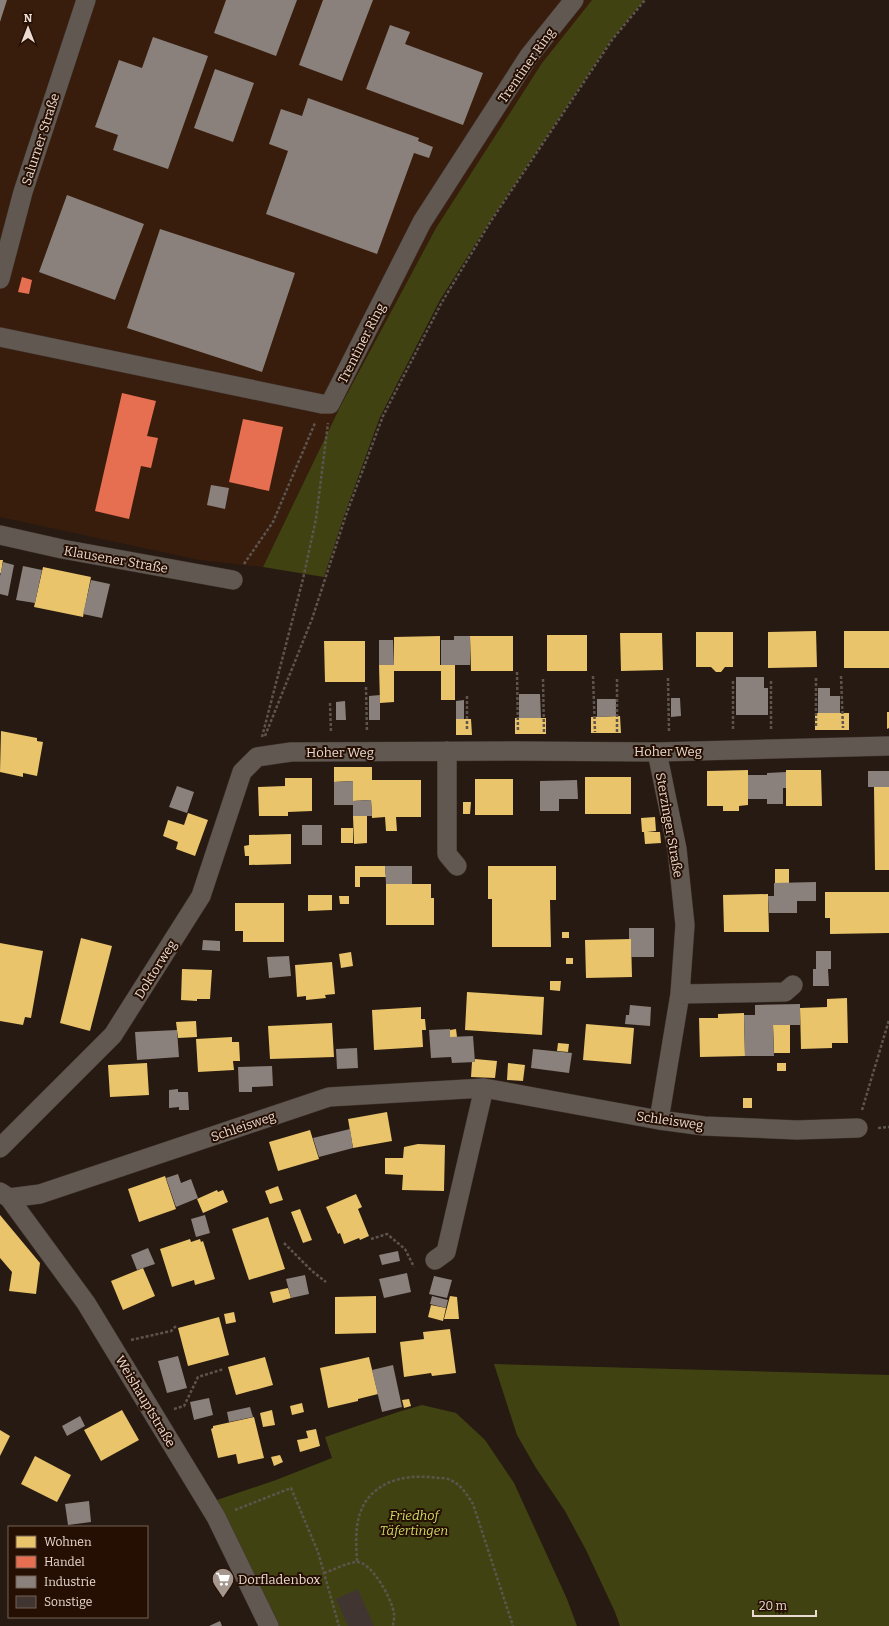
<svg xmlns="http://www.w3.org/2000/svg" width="889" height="1626" viewBox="0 0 889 1626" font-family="Bitter,serif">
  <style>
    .built { fill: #381d0c }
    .green { fill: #404311 }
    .homes { fill: #e9c46a }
    .shops { fill: #e76f51 }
    .industry { fill: #8a817c }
    .building { fill: #413531 }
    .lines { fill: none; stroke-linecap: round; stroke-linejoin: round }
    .street-casing { stroke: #40352f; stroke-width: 20 }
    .path { stroke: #5d544e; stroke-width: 2.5; stroke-dasharray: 3 2; stroke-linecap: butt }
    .street { stroke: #625852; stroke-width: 19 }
    .labels { text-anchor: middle; stroke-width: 4; stroke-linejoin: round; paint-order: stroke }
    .street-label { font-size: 13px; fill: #ebdad1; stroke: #250f03 }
    .park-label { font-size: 13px; font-style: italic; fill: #cfdd65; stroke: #250f03 }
    .poi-label { font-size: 13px; fill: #ebdad1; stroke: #250f03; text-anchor: start }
  </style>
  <rect width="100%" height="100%" fill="#271a12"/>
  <path class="built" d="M0 0H592L542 63 436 228 340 407 263 567 199 560 0 517Z"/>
  <path class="green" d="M592 0H644L611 40 490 221 440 300 380 417 344 516 324 577 263 567 340 407 436 228 542 63Z
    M494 1364 889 1375V1626H620L615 1612 586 1550 565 1511 536 1468 517 1435Z
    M422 1405 456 1413 485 1440 514 1483 567 1599 577 1626H269L208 1503 276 1480 332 1458 325 1437 398 1412Z"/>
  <path class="homes" d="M0 560H3L1 573H0Z
    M43 567 91 577 83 617 34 607Z
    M816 631 817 667 768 668V632Z
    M844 631H889V668H844Z
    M696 632H733V667H725L721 672H716L711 667H696Z
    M620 633H662L663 670 621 671Z
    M547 635H587V671H547Z
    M440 636V665H455V700H441V671H394V702L380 703 379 665H394V637Z
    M470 636H513V671H471Z
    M324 641H365V682H325Z
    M887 712H889V728L887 729Z
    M815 713H849V730H815Z
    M620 716 621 733H591V717Z
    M515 718H546V734H515Z
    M456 719H471L472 735H456Z
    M1 731 37 738V741L43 742 37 776 23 773V777L0 772Z
    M334 767H372V780H421V817H396L397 831H386L385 817 372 818 371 800 353 801V781L334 782Z
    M748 770V805L739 806V811H723V806H707V771Z
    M786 770H821L822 806H786Z
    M585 777H631V814H585Z
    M285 778H312V811L288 812V816H259L258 787 285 786Z
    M475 779H513V815H475Z
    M874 787H889V870H875Z
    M463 802H471L470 814H463Z
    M188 813 208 820 195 856 176 849 178 842 163 836 168 820 184 825Z
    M353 816H367V843L354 844Z
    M655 817 656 831 647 832H660L661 843 645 844 644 832H642L641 818Z
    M341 828H353V843H341Z
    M291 834V864L249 865V856H245L244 846 249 845V835Z
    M355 866H385L386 877H360V887H355Z
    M488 866H556V900H550L551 947H492V899H488Z
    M775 869H789V883H775Z
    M386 884H431V898H434V925H386Z
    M825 892H889V933L830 934V918H825Z
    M768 894 769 932H724L723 895Z
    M308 895H332V910L308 911Z
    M339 896H349V904H340Z
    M235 903H284V942H243V931H235Z
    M562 932H569V938H562Z
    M81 938 112 946 90 1031 60 1023Z
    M631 939 632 977 586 978 585 940Z
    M0 943 43 951 31 1018 25 1017 23 1025 0 1021Z
    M351 952 353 966 341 968 339 954Z
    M566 958H573V964H566Z
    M332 962 335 994 325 995 326 998 306 1000V996L297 997 295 965Z
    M182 969 212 970 210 999H197V1001L181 1000Z
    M550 981H561L560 991 550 990Z
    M467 992 544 997 542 1035 465 1030Z
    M847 998 848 1043H832V1048L801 1049 800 1008 827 1007V999Z
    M421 1007V1019H425L426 1030H422L423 1047 374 1050 372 1010Z
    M744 1013 745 1056 700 1057 699 1018H718V1014Z
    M196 1021 197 1037 178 1038 176 1022Z
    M332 1023 334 1057 270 1059 268 1026Z
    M586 1024 634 1028 631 1064 583 1060Z
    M773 1025H790V1053H774Z
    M456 1029 457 1037H450V1030Z
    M232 1037V1042H239L240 1061H233L234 1070 198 1072 196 1039Z
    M558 1043 569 1044 568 1052 557 1051Z
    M475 1059 497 1061 495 1078 471 1077 472 1062H475Z
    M147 1063 149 1095 110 1097 108 1065Z
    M508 1063 525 1065 523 1081 507 1080Z
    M777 1063H786V1071H777Z
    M743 1098H752V1108H743Z
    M387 1112 392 1141 353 1148 348 1119Z
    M310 1130 319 1159 278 1171 269 1142Z
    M418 1144 445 1145 444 1191 402 1190 403 1175 385 1174V1158H403L404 1147Z
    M165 1176 176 1209 139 1222 128 1189Z
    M278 1186 283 1200 270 1204 265 1191Z
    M217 1190 218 1192 223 1190 228 1202 203 1213 197 1199Z
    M356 1194 362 1207 358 1209 369 1236 360 1240 359 1238 344 1244 340 1233 338 1234 326 1207Z
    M300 1209 312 1240 303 1243 291 1212Z
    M0 1215 40 1263 36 1294 9 1291 12 1272 0 1258Z
    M268 1217 285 1269 249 1280 232 1229Z
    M190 1239 191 1242 200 1239 201 1242 203 1241 215 1279 195 1285 194 1280 172 1287 160 1249Z
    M143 1268 155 1296 123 1310 111 1281Z
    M288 1288 291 1298 273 1303 270 1292Z
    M376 1296V1333L335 1334V1297Z
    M450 1296 457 1297 459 1319H444Z
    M431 1305 446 1308 443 1321 428 1317Z
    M234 1312 236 1322 226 1324 224 1314Z
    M219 1317 229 1355 188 1366 178 1328Z
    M450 1329 456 1373 432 1376 431 1373 404 1377 400 1342 424 1339 423 1332Z
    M265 1357 273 1385 236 1395 228 1367Z
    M369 1357 378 1394 358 1399V1401L328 1408 320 1368Z
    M409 1399 411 1406 404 1408 402 1400Z
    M302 1403 304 1412 292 1415 290 1406Z
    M122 1410 139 1440 101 1461 84 1430Z
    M272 1410 275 1425 263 1427 260 1413Z
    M254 1417 264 1458 238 1464 236 1454 218 1458 211 1429 213 1428V1426Z
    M316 1429 320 1446 300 1452 297 1440 308 1438 306 1431Z
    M0 1430 10 1436 0 1456Z
    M280 1455 283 1462 274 1466 271 1457Z
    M35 1456 71 1475 57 1502 21 1484Z"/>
  <path class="shops" d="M22 277 32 280 29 294 18 292Z
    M122 393 156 401 147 436 158 438 151 468 141 466 129 519 95 511Z
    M243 419 283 427 269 491 229 482Z"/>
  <path class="industry" d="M0 0H7L0 22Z
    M226 0H297L276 56 214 33Z
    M323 0H373L342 81 299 65Z
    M390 25 410 32 405 44 483 73 463 125 366 89Z
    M153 37 208 56 168 169 113 150 118 135 95 127 119 60 142 68Z
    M215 69 254 83 233 142 194 128Z
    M308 98 419 138 418 141 433 147 429 158 414 153 377 254 266 214 288 151 269 144 281 109 302 116Z
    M67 195 144 224 115 300 39 272Z
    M160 229 295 273 262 372 127 328Z
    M211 485 229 488 225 509 207 505Z
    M3 562 14 565 8 596 0 594V576Z
    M23 566 42 570 35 603 16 600Z
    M91 580 110 584 102 618 83 614Z
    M454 636H470V665H441V640H454Z
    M379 640H393L394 665H379Z
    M736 677H764V688H768V715H736Z
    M818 688H830V696H840V713H818Z
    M519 694H540L541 718H519Z
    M380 695V720H369V696Z
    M671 698H680L681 716 671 717Z
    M597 699H616V716L597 717Z
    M464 700V719H456V701Z
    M345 701 346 720H336V702Z
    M868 771H889V787H868Z
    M786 772V788H783V804H767V799H748V775H767V773Z
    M577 780 578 799H559V811H540V781Z
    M353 781V801L371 800 372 816H353V805H334V782Z
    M177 786 194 792 187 813 169 807Z
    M302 825H322V845H302Z
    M385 866H412V884H386Z
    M816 882V901H797V913H769L768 896H774V883Z
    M629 928H654V957H631V939H629Z
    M203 940 220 941V951L202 950Z
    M816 951H831V969H828L829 986H813V969H816Z
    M289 956 291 976 269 978 267 957Z
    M800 1004V1025H773L774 1056H745L744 1015H755V1005Z
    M630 1005 651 1007 650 1026 625 1024 626 1015H629Z
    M450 1029V1037L473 1036 475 1062 452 1063 451 1057 431 1058 429 1030Z
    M177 1030 179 1057 137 1060 135 1032Z
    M357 1048 358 1068 337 1069 336 1049Z
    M533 1049 572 1053 569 1073 531 1068Z
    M272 1066 273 1086 252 1087V1092H239L238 1067Z
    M178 1089V1092H188L189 1110H179V1107L169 1108V1090Z
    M350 1129 353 1148 319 1157 313 1138Z
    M178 1174 181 1183 191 1179 198 1198 176 1207 166 1178Z
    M205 1215 210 1233 196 1237 191 1219Z
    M148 1248 155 1264 137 1270 131 1255Z
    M398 1251 400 1261 382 1265 379 1255Z
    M407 1273 411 1292 384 1298 379 1279Z
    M305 1275 309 1294 291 1298 286 1279Z
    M434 1276 452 1280 447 1298 429 1294Z
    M432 1296 448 1300 446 1308 430 1304Z
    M178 1356 187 1388 167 1393 158 1361Z
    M393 1365 402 1407 382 1412 372 1370Z
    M209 1398 213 1415 194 1420 190 1402Z
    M250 1407 253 1417 229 1422 227 1412Z
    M80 1416 85 1426 67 1436 62 1426Z
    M89 1501 91 1522 68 1525 65 1504Z
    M220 1621 222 1626H209Z"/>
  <path class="building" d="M358 1589 374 1626H348L336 1599Z"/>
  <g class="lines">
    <g class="street-casing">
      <path id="street" d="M0 279 23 192 86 0
        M0 337 322 404H330L422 222 529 56 574 0
        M0 535 62 549 233 580
        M447 751V854L457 866
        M657 752 677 849 685 925 680 994 659 1120
        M680 994 785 992 793 985
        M0 1148 113 1035 201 896 242 772 257 757 291 752 518 751 657 752 889 746
        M0 1192 9 1198 86 1303 216 1517 269 1626
        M9 1198 40 1194 329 1097 484 1088 659 1120 704 1126 797 1130 858 1128
        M435 1260 446 1252 484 1088"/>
    </g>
    <path class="path" d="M244 564 273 522 315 423
      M517 672 518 732
      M593 676 595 732
      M841 676 843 728
      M668 678 669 732
      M816 678V728
      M543 679 544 732
      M617 679V732
      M733 681V731
      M771 681V730
      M366 687 367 732
      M467 696V731
      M330 703 331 732
      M265 736 312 619 346 515 383 416 442 302 491 221 612 40 645 0
      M262 737 303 579 316 519 328 423
      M862 1110 889 1020
      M878 1128 889 1127
      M371 1239 387 1234 405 1249 414 1267
      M284 1243 312 1271 326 1282
      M131 1340 171 1331 177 1325
      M174 1409 184 1406 198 1377 224 1369
      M235 1510 291 1488 318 1552 339 1626
      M357 1561C356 1541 354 1519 366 1501 382 1478 412 1474 438 1478 442 1478 447 1478 450 1480 461 1484 467 1495 473 1504L513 1626
      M324 1573C334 1570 346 1563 356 1562 371 1560 393 1601 394 1614 395 1617 393 1622 393 1626"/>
    <use href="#street" class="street"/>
  </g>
  <defs>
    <g id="supermarket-pin" transform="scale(1.15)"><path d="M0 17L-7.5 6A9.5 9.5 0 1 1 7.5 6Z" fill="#a6978e" stroke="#250f03"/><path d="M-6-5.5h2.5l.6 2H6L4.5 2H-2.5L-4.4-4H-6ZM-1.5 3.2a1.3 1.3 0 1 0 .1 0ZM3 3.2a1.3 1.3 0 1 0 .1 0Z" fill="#fff"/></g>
  </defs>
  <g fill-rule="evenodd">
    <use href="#supermarket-pin" x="223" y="1579"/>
  </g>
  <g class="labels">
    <g class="street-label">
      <text transform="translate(526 65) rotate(-55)" y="5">Trentiner Ring</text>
      <text transform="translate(40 139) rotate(-72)" y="5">Salurner Straße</text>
      <text transform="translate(361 343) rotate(-63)" y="5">Trentiner Ring</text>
      <text transform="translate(116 559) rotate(10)" y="5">Klausener Straße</text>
      <text x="668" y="756">Hoher Weg</text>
      <text x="340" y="757">Hoher Weg</text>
      <text transform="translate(670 825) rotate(80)" y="5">Sterzinger Straße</text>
      <text transform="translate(155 969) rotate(-58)" y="5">Doktorweg</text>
      <text transform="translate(670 1120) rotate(8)" y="5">Schleisweg</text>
      <text transform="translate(243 1126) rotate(-19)" y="5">Schleisweg</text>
      <text transform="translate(146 1401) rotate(59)" y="5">Weishauptstraße</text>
    </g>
    <g class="park-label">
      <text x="414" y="1520">Friedhof<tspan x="414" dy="15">Täfertingen</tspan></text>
    </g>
    <g class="poi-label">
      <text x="238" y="1584">Dorfladenbox</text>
    </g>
  </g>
  <rect x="8" y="1526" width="140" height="92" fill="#250f03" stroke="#746055"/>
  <rect x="16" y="1536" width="20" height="12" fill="#e9c46a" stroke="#746055"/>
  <text x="44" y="1546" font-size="12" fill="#ebdad1">Wohnen</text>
  <rect x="16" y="1556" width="20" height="12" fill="#e76f51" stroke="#746055"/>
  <text x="44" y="1566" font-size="12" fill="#ebdad1">Handel</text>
  <rect x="16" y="1576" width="20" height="12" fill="#8a817c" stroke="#746055"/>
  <text x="44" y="1586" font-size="12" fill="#ebdad1">Industrie</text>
  <rect x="16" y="1596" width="20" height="12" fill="#413531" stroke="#746055"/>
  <text x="44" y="1606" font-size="12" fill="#ebdad1">Sonstige</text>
  <g transform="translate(28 28)" stroke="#250f03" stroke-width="3" paint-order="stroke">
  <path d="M0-3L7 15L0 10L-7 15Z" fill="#ebdad1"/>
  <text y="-6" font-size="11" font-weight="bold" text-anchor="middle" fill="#ebdad1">N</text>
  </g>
  <path d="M753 1610v6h63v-6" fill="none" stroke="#ebdad1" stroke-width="2"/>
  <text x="759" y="1610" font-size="12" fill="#ebdad1" stroke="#250f03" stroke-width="3" paint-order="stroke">20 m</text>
</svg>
